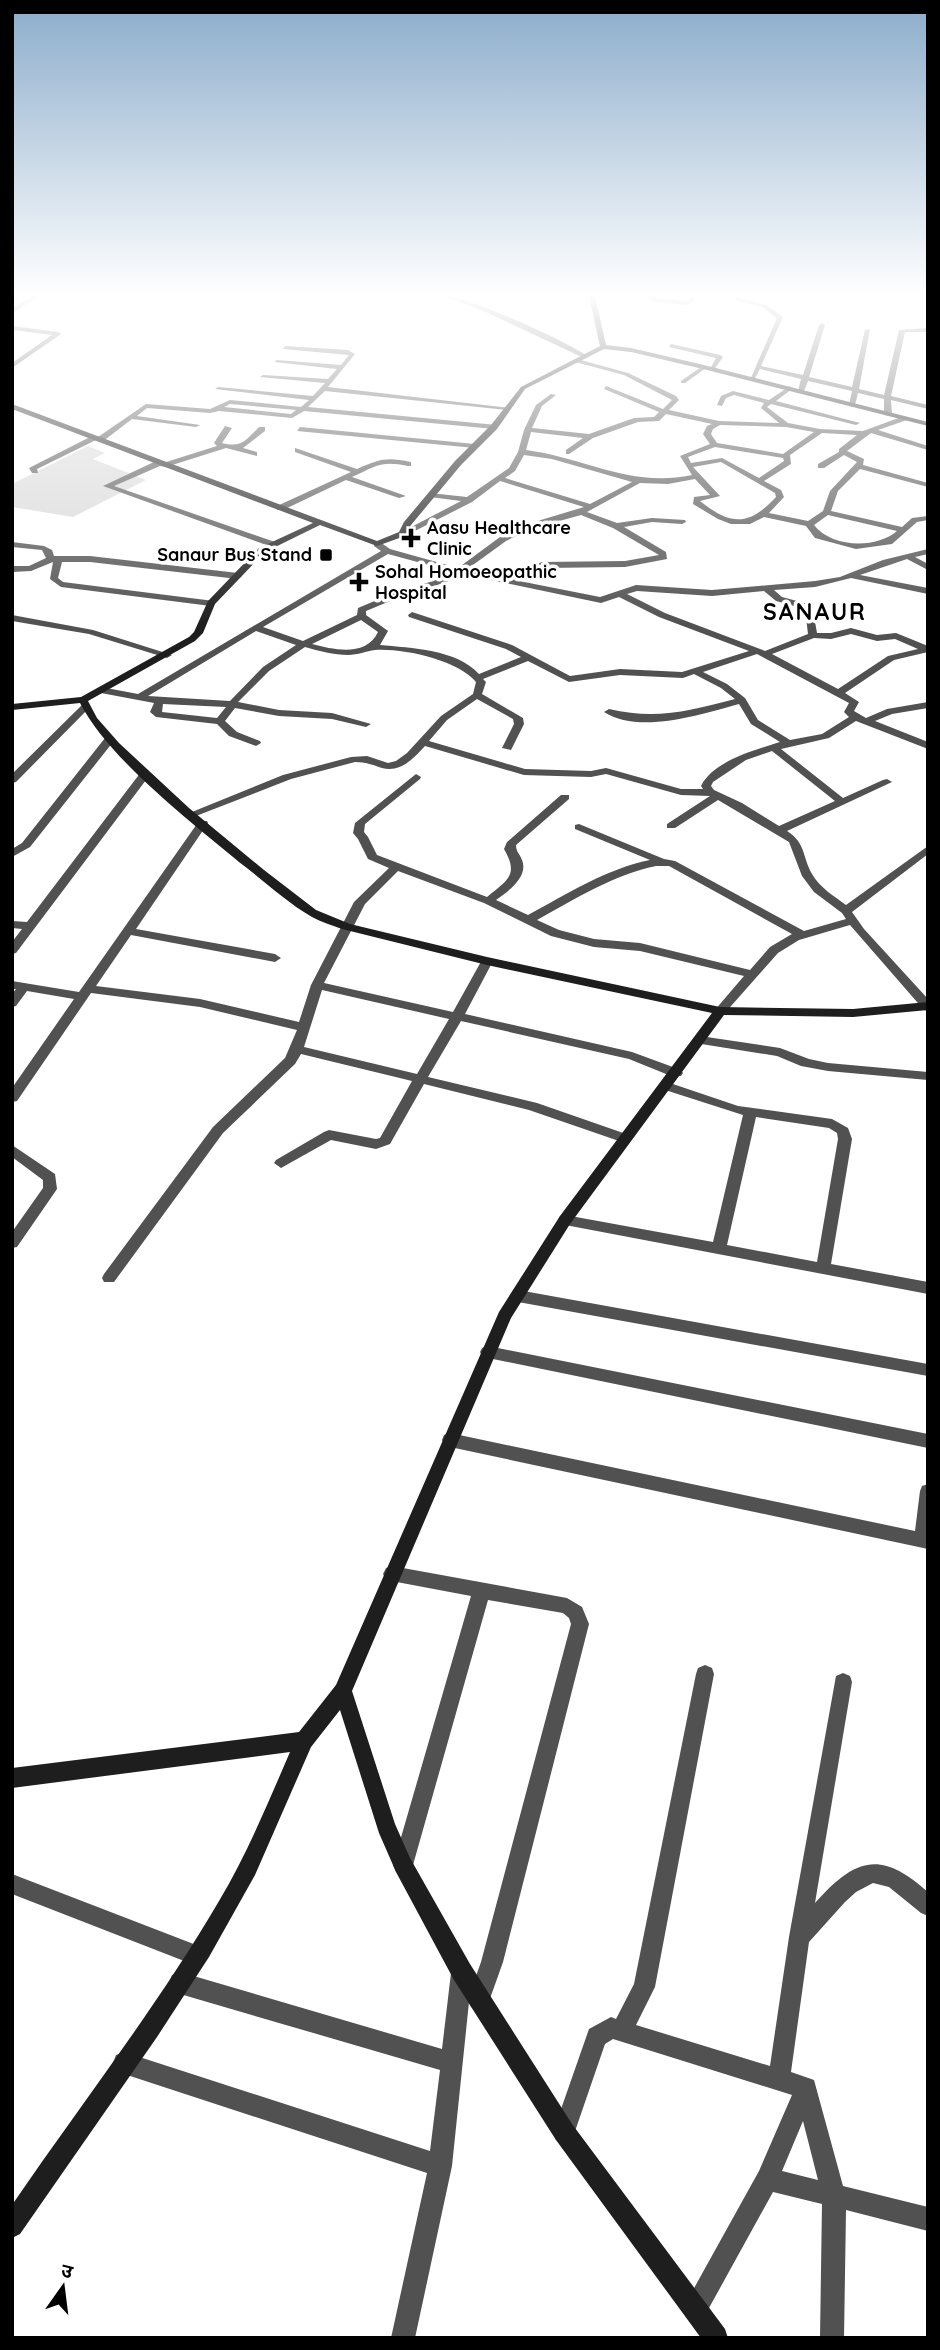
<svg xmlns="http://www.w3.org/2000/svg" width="940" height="2350" viewBox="0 0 940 2350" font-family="Quicksand,'Noto Sans Devanagari',sans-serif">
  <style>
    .green { fill: #d8d8d8 }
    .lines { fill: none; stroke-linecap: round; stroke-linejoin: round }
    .street { fill: #515151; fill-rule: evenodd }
    .secondary { fill: #1e1e1e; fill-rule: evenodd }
    .poi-dot { fill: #000; stroke: #fff; stroke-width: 2.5 }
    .labels { text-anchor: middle; stroke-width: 7; stroke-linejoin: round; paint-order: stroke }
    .far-poi-label { font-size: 18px; font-weight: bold; fill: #000; stroke: #fff; text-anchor: start }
    .far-district-label { font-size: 23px; font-weight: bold; letter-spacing: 2px; fill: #000; stroke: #fff }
  </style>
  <rect width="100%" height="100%" fill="#fff"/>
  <path class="green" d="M88 446 105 453 93 459 146 480 73 517 12 507V484Z"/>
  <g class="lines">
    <path class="street" d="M32 296H39L12 314V309Z
      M444 296C468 296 568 342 589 357L584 358 488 313Z
      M646 296 687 301 692 296H698L689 305 653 302Z
      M735 296 766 305 783 317 761 366 803 375 819 325 822 323 825 325 809 377 852 387 865 330 870 329 859 389 884 395 899 330 928 328V332H905L891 396 928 405V409L891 400 892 414 888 416 884 414V399L858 393 855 405 852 407 849 405 852 391 808 381 804 391 801 393 798 391 801 379 760 369 754 380H750L777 318 762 307 736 301Z
      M12 326 58 332 61 334 12 368V363L52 335 12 330Z
      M671 344 720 355 723 357 713 371 710 369 716 358 669 347Z
      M285 346 348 350 355 354 328 387 510 408 507 410 325 391 308 407 497 425 494 429 304 411 292 418 219 411 210 413 147 408 137 416 200 425 196 427 132 419 102 442 96 440 37 469 38 473H32L29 468 92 436 98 437 146 404 210 409 230 400 301 407 309 400 215 389 218 387 313 396 325 383 260 377 263 375 328 379 337 369 274 362 277 360 341 365 349 355 283 349ZM230 404 296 410 291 414 224 407Z
      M577 359 628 373 676 396 679 400 669 410 719 421 779 423 761 408 764 403 734 395 726 398 722 406 717 405 721 396 733 391 769 400 790 386 792 389 776 401 860 423 856 425 771 404 767 407 788 423 820 429 863 431 904 416 907 420 878 430 928 446V450L871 433 847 451 864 459 863 465 928 483V487L860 469 838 491 831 511 902 527 912 518 928 516V520L917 522 892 544 856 549 815 538 806 526 764 517 750 524H731L718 519 693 504 694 497 710 495 695 479 668 484 640 483 587 512 617 523 652 518 685 520 686 522 682 524 652 522 624 527 666 552 667 559 625 567 543 568 514 580 600 597 636 585 712 590 815 581 840 577 883 560 928 549V554L915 557 928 564V570L907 559 860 575 928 588V594L851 578 815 587 774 590 782 597 812 605 817 633H831L851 628 877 635 896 633 928 646V652L894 660 845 693 859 702 854 711 866 718 887 709 928 702V708L892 714 875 721 928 742V749L856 721 829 738 781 749 843 798 883 780 887 779 892 782 787 831C806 843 802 856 812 874 820 888 834 896 846 905L928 846V854L852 912 864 929 928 999V1011L924 1010 850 925 799 940 778 953 724 1014 720 1015 714 1011 744 976 640 951 594 947 551 936 484 903 398 871 365 904 324 983 453 1012 483 958H491L493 961 465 1014 632 1052 681 1070 683 1073 681 1076H671L629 1059 461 1021 428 1077 537 1103 629 1135 631 1138 629 1141H619L529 1110 424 1084 390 1144 376 1149 331 1140 281 1168 274 1163 276 1160 324 1132 329 1130 376 1139 380 1138 412 1081 301 1054 295 1064 223 1133 114 1282H104L102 1278 104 1274 213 1127 285 1058 297 1030 200 1007 91 993 17 1101 12 1102V1088L74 999 27 991 16 1006 12 1007V994L16 989H12V981L79 992 199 821H207L208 823 136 929 275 954 281 958 275 962 131 935 96 986 200 999 299 1022 311 985 354 902 389 868 368 859 358 839 353 833 355 823 416 774 421 777 420 779 365 824 364 832 368 837 377 855 487 897C508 880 519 875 504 849L507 842 561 795H569V799L516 845C516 852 520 854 522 860 529 877 507 892 496 900L528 915C567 894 606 869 650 860L575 829V825L579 824 664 859 675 861 804 931 846 919 842 913 814 892 802 876 789 842 718 800 675 828H667V824L710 796 681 795 606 774 591 777 524 775 425 746C414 758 401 773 382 768 373 765 366 762 355 762L291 779 196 816 192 817 187 814 283 775 351 757 367 756 388 763 396 761 407 753 441 716 473 694 476 682C458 660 403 648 375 650 366 651 358 655 348 655 334 655 319 651 305 647L269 671 238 702 279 710 332 713 371 724 366 727 332 719 279 716 235 708 225 721 237 732 260 741 261 743 256 746 229 736 217 724 156 717 150 712 154 703 101 693 96 690 101 687 138 694 381 551 374 546V542H380L390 549 458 568 500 537 521 526 584 507 500 481 472 502 405 536 398 534 461 501 430 497V493L467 497 509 468 518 452 524 430 536 405 551 394 556 395 542 406 532 428 589 434 634 418 654 417 659 412 604 389 606 386 663 409 672 400 624 375 575 362ZM666 414 712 424 707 426 703 434 710 444 680 456 692 475C630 488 586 458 526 450L531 432 583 438 566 450V454H569L593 438 638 422 659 421ZM720 425 786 427 814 432 783 454 717 443 711 434 713 429ZM822 433 857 435 839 449V452L818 464V468H824L844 455 857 462 830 491 823 511 808 521 769 513 784 497 781 490 764 481 791 464 790 455ZM715 447 783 458 784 461 759 478 722 458 691 463 688 457ZM524 455 552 459 632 482 590 504 505 478 515 471ZM721 462 775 493 776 497C749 526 731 526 700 501L720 496 693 467ZM581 515 613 528 659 555 625 561 542 562 504 578 466 570 506 541 527 530ZM828 515 897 531C876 549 832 548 814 525ZM388 554 458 573 389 595 358 608 357 615 303 641 263 627ZM467 575 601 603 619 597 659 617 749 651 682 672 620 669 570 676 512 645 412 612 408 615 409 617 506 649 521 657 479 674C456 649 411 648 380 645L388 631 366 615V611L395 599ZM637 591 712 596 764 591 776 601 805 609 808 634 765 651 665 613 627 594ZM361 620 378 632C366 657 335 650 312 644ZM256 631 296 645 263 667 230 701 148 696ZM851 634 877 641 895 639 918 649 888 656 838 689 772 654 814 638 831 639ZM757 654 849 703 844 712 849 717 822 734 790 740 758 720 745 698 727 684 703 672ZM528 661 569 682 620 675 683 678 694 674 721 688 735 699C689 711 656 720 609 709L604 712C639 735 702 714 739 704L751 724 780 742C755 750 713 761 701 786L703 789H681L606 768 591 771 525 769 429 741 447 720 477 699 513 719 514 724 502 748 511 750 524 724 523 718 482 694 486 682 483 679ZM163 704 226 707 217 718 162 712ZM772 751 835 801 779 826 742 803 714 790 711 786 713 782 746 760ZM656 866H669L792 934 770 947 750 970 640 943 594 939 559 930 537 920C575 899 613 875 656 866ZM322 990 449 1019 417 1074 304 1047Z
      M704 365 706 368 685 383H681V381Z
      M225 426 232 428 222 443C242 448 245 441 259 427H265V431L243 448 257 452V456L226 448 166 467 160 466 114 486 275 542V546H269L103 486 156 461 163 463 217 446 214 443Z
      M300 427 475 444 479 446 475 448 297 431Z
      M295 448 357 469C380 459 386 457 411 462V466H408C381 460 376 466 352 477L406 496 399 498 346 480 283 510H277V506L351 472 295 452Z
      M12 542 44 546 52 550 54 556H90L238 573 242 576 238 579 90 562H62L58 578 63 582 214 601 215 603 211 606 61 587 50 579 53 562 31 571 12 572V566H29L46 558 42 550 12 547Z
      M12 615 93 630 172 655 167 658 89 634 12 621Z
      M82 705 90 707 16 782 12 783V774Z
      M109 737 114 740 113 742 30 847 12 857V849L22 843 105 738Z
      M145 771 149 772V776L16 953 12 954V942L22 929 12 928V921L27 922 141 772Z
      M700 1036 780 1048 809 1059 828 1063 928 1072V1080L828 1071 801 1066 777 1056 695 1043 694 1040 695 1037Z
      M667 1082 738 1106 832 1119 848 1128 852 1139 831 1264 928 1282V1294L560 1224 558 1220 560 1216 565 1215 713 1242 743 1115 662 1089 660 1086ZM756 1117 829 1128 837 1133 838 1139 817 1262 727 1245Z
      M12 1145 55 1174 57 1189 17 1247 12 1248V1232L43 1188V1180L12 1157Z
      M518 1290 928 1364V1376L518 1302 513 1300 510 1296 513 1292Z
      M488 1346 928 1434V1448L488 1358 482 1356 480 1352 482 1348Z
      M450 1433 915 1531 920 1491 922 1486 928 1484V1549L450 1447 444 1445 442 1440 444 1435Z
      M392 1566 567 1598 582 1607 589 1624 503 1962 487 2007 479 2010 471 2007 469 2002 452 2166 415 2338H391L427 2173 124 2074 116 2071 113 2063 116 2055 124 2052 430 2151 440 2070 180 1994 172 1991 169 1983 172 1975 180 1972 442 2049 451 1973 454 1965 462 1962 470 1965 473 1973 470 1993 481 1962 571 1624 569 1618 563 1613 488 1600 413 1865 410 1872 403 1875 396 1872 393 1865 471 1596 386 1580 383 1574 386 1568Z
      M705 1665 712 1668 714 1674 655 1987 636 2025 770 2066 789 1937 836 1676 843 1673 850 1676 852 1682 815 1903C856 1857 881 1850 928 1892V1916L921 1913 889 1887 873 1883 856 1892 845 1902 809 1942 791 2072 814 2080 843 2186 928 2207V2231L846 2210 844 2338H820L822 2204 773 2192 704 2317 695 2320 686 2317 683 2308 759 2171 792 2095 613 2039 605 2044 572 2140 564 2143 556 2140 553 2132 589 2029 611 2017 616 2019 634 1984 696 1674 698 1668ZM803 2121 818 2180 782 2171Z
      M12 1874 204 1948 208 1955 204 1962 197 1966 12 1894Z"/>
    <path class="secondary" d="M589 296H595L606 345 631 348 704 365 928 422V426L703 369 631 352 604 349 525 389 497 429 461 465 411 525 405 536 377 546 320 525 265 552 215 604 203 633 195 641 88 701 97 718 119 743 189 808 264 870 316 910 350 924 487 957 720 1007 853 1009 928 1002V1010L853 1017 724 1015 570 1224 511 1318 352 1691 395 1824 410 1858 470 1964 572 2124 725 2329 728 2338H701L556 2140 454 1980 396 1872 379 1833 340 1710 311 1747 255 1875 209 1957 157 2037 20 2234 12 2238V2205C81 2104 157 2007 219 1901 247 1854 268 1803 290 1752L12 1788V1768L299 1732 336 1685 499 1312 560 1216 712 1013 487 965 342 929C332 925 321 922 312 917 286 902 263 880 239 862 190 821 109 759 80 703L12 710V704L81 697 189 637 194 632 208 601 259 548 313 523 12 409V404L377 541 399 532 404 522 455 461 491 425 521 387 600 346Z"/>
  </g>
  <linearGradient id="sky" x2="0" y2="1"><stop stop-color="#8baccb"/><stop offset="0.47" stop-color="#fff"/><stop offset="1" stop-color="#fff" stop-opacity="0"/></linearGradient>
  <rect width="940" height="625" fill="url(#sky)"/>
  <g class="poi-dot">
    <path d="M407.5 527.5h7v7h7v7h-7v7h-7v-7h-7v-7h7z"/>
    <rect x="319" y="548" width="14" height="14" rx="3.5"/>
    <path d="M355.5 571.5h7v7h7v7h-7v7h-7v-7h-7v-7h7z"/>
  </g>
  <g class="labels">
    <g class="far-poi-label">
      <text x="427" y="534">Aasu Healthcare<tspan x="427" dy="21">Clinic</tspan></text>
      <text x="312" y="561" text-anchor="end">Sanaur Bus Stand</text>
      <text x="375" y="578">Sohal Homoeopathic<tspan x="375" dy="21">Hospital</tspan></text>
    </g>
    <g class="far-district-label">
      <text x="815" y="620">SANAUR</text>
    </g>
  </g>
  <rect width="940" height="2350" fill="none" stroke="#000000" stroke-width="28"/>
  <g transform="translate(63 2287) rotate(14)" stroke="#ffffff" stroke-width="5" paint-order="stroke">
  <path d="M0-5L12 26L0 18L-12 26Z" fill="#000000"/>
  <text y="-10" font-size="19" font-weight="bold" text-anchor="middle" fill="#000000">उ</text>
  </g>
</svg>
